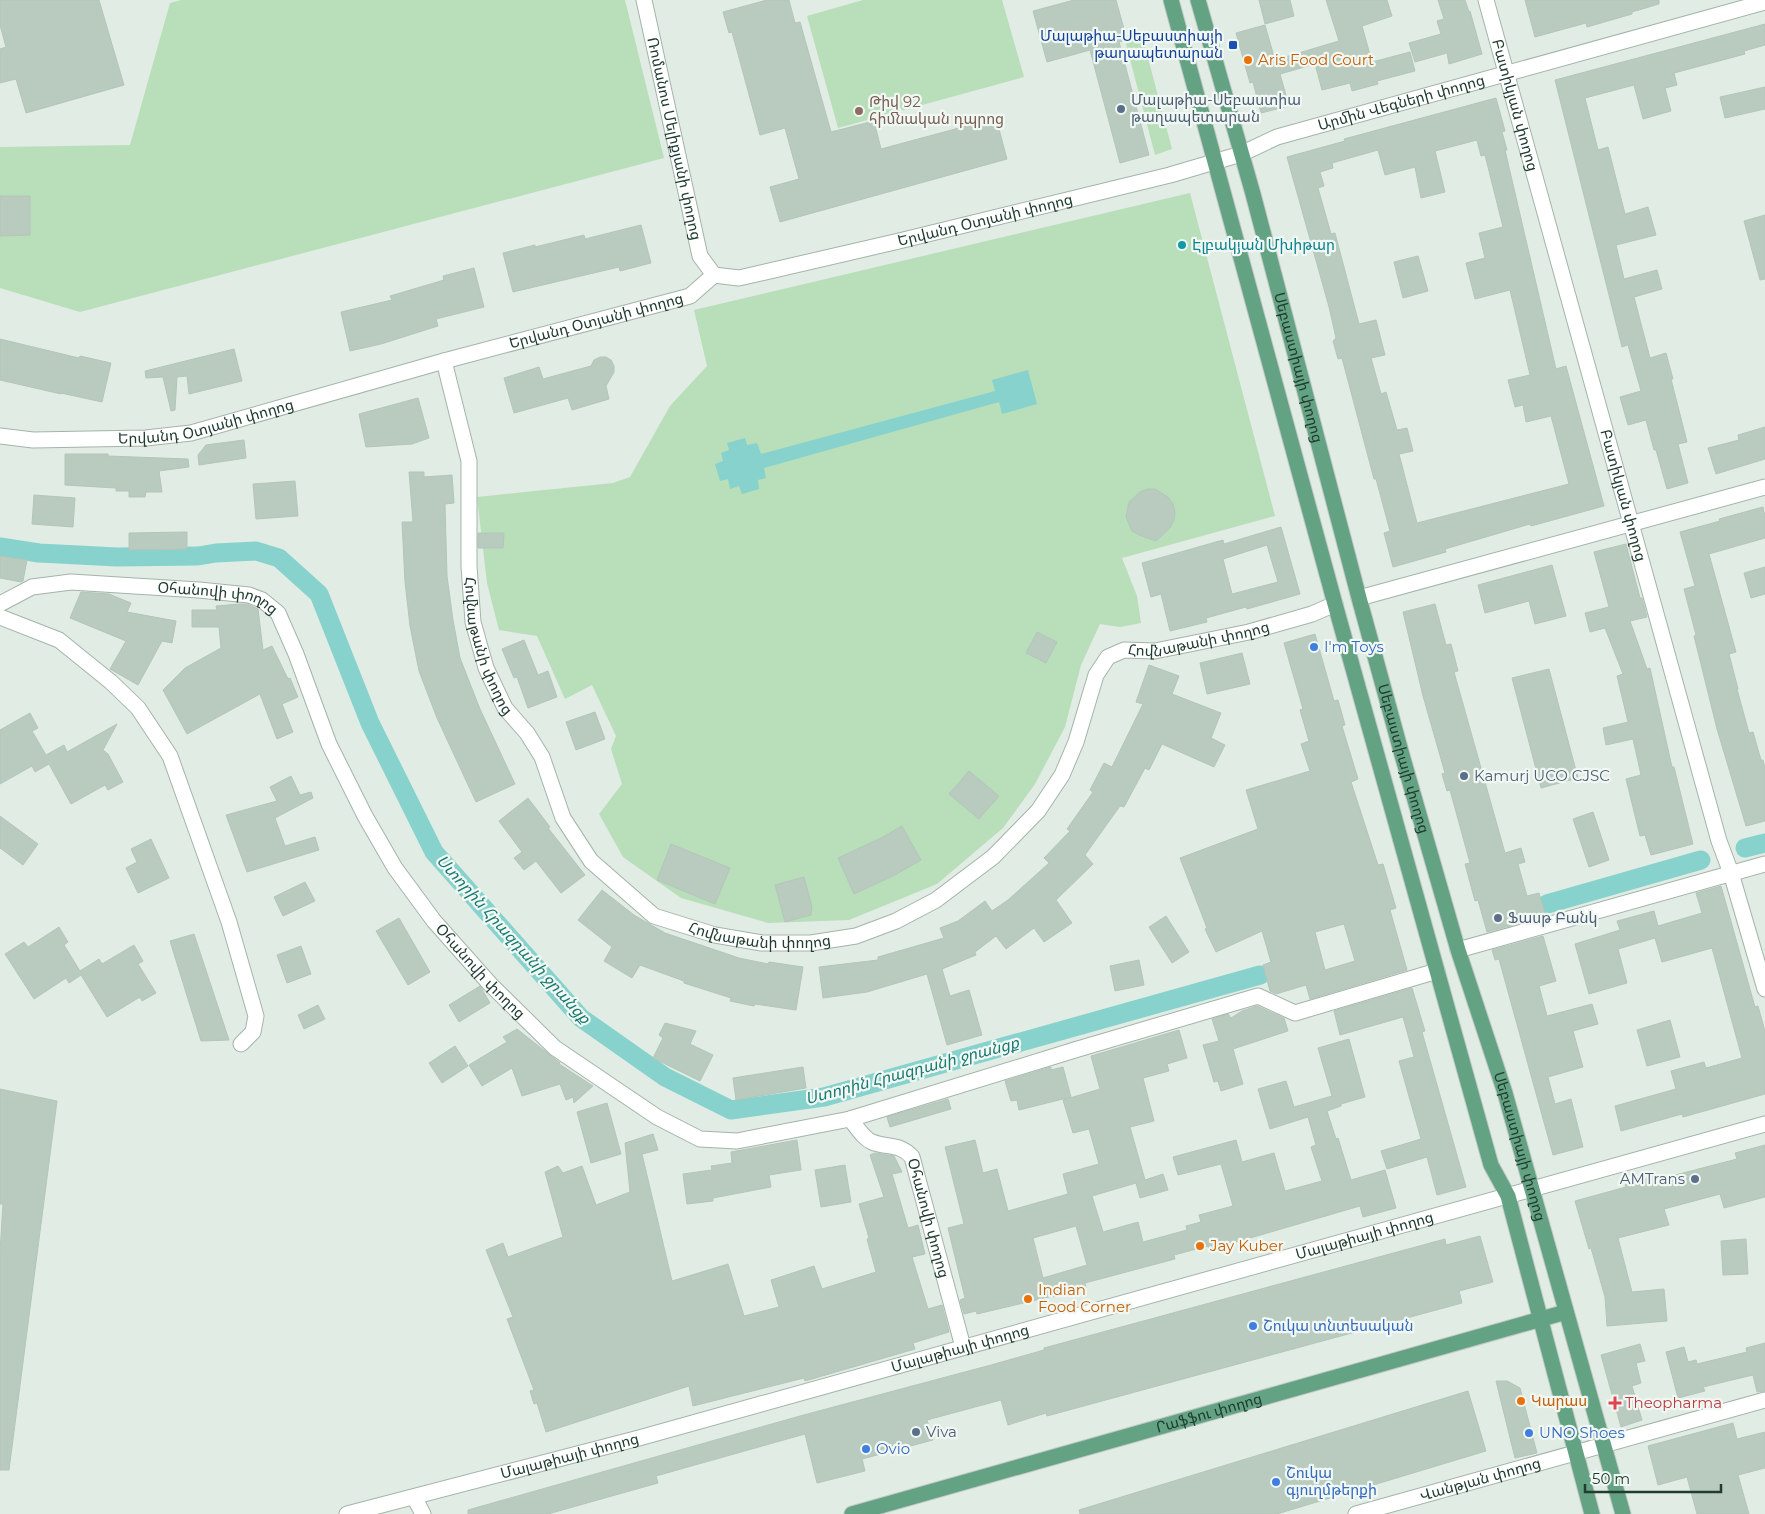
<svg xmlns="http://www.w3.org/2000/svg" width="1765" height="1514" viewBox="0 0 1765 1514" font-family="Montserrat,'Noto Sans Armenian',sans-serif">
  <style>
    .green { fill: #b9deba }
    .water { fill: #87d2cc }
    .lines { fill: none; stroke-linecap: round; stroke-linejoin: round }
    .canal { stroke: #87d2cc; stroke-width: 19 }
    .building { fill: #b9cabf; stroke: #b3c6ba; fill-rule: evenodd }
    .minor-casing { stroke: #a4b4aa; stroke-width: 17 }
    .major-casing { stroke: #c1c9c5; stroke-width: 17 }
    .minor { stroke: #fff; stroke-width: 15 }
    .major { stroke: #64a284; stroke-width: 15 }
    .transit-dot { fill: #1a4fb4; stroke: #f1f8f3; stroke-width: 2 }
    .food-dot { fill: #e8710a; stroke: #f1f8f3; stroke-width: 2 }
    .service-dot { fill: #5c6f8a; stroke: #f1f8f3; stroke-width: 2 }
    .education-dot { fill: #8d6e63; stroke: #f1f8f3; stroke-width: 2 }
    .culture-dot { fill: #0f9aa8; stroke: #f1f8f3; stroke-width: 2 }
    .shop-dot { fill: #3f7fe0; stroke: #f1f8f3; stroke-width: 2 }
    .health-dot { fill: #e0444e; stroke: #f1f8f3; stroke-width: 2 }
    .labels { text-anchor: middle; stroke-width: 4.5; stroke-linejoin: round; paint-order: stroke }
    .transit-label { font-size: 15px; fill: #164399; stroke: #f1f8f3; text-anchor: end }
    .food-label { font-size: 15px; fill: #c56008; stroke: #f1f8f3; text-anchor: start }
    .service-label { font-size: 15px; fill: #4e5e75; stroke: #f1f8f3; text-anchor: start }
    .education-label { font-size: 15px; fill: #785e54; stroke: #f1f8f3; text-anchor: start }
    .street-label { font-size: 15px; fill: #213d2f; stroke: #f1f8f3 }
    .culture-label { font-size: 15px; fill: #0d838f; stroke: #f1f8f3; text-anchor: start }
    .shop-label { font-size: 15px; fill: #366cbe; stroke: #f1f8f3; text-anchor: start }
    .health-label { font-size: 15px; fill: #be3a42; stroke: #f1f8f3; text-anchor: start }
    .water-label { font-size: 16px; font-style: italic; fill: #1a7a73; stroke: #f1f8f3 }
  </style>
  <rect width="100%" height="100%" fill="#e1ece4"/>
  <path class="green" d="M181 0H625L664 158 80 312 0 288V147L130 145 170 3Z
    M863 0H1002L1024 77 838 128 807 16Z
    M1142 35 1172 149 1155 155 1125 40Z
    M1190 193 1275 516 1122 558 1137 596 1141 623 1120 627 1100 624 1081 665 1065 727 1035 784 1003 828 937 884 849 920 768 923 681 898 623 857 599 814 622 784 611 749 616 736 592 685 565 699 537 636 499 630 487 583 477 497 613 483 630 477 670 406 707 366 694 310Z"/>
  <path class="water" d="M1028 370 1037 404 1002 414 999 402 764 468 766 478 758 480 759 489 742 494 739 486 730 489 728 479 720 481 715 464 723 461 721 453 729 450 727 443 745 438 747 445 757 443 761 454 995 391 992 380Z"/>
  <g class="lines">
    <path class="canal" d="M0 547 39 553 117 557 198 556 216 553 256 551 279 558 319 594 370 723 434 852 581 1018 665 1077 731 1110 824 1097 1260 975
      M1745 848 1765 843
      M1547 904 1701 860"/>
  </g>
  <path class="building" d="M0 0H99L124 85 26 113 16 79 0 83V49L6 47 0 25Z
    M767 0H789L795 23 800 22 831 132 874 121 881 149 996 118 1007 159 780 222 770 187 799 179 785 128 760 135 732 32 729 33 723 12Z
    M1074 0H1116L1127 40 1119 42 1149 155 1120 163 1090 50 1047 62 1033 11Z
    M1259 0H1290L1294 16 1265 24Z
    M1326 0H1387L1392 16 1362 26 1372 62 1410 52 1415 71 1377 81 1378 84 1352 91 1350 83 1322 90 1315 64 1280 74 1289 106 1261 113 1253 82 1250 83 1236 33 1265 25 1275 60 1339 41Z
    M1438 0H1465L1469 12 1470 11 1482 54 1449 64 1447 53 1415 62 1409 43 1441 34 1437 21 1444 19Z
    M1525 0H1659V4L1632 12V14L1587 27 1586 23 1535 37Z
    M1765 24V45L1744 51 1745 54 1674 73 1677 85 1665 88 1671 111 1643 119 1634 85 1585 98 1598 150 1608 147 1625 214 1648 207 1656 235 1616 245 1624 279 1657 270 1662 289 1634 297 1650 358 1666 353 1673 379H1671L1687 442 1678 444 1688 483 1667 489 1656 450H1654L1646 420 1628 425 1620 397 1641 391 1628 345 1622 347 1555 80Z
    M1765 87V109L1725 118 1720 97Z
    M1496 98 1505 131 1502 132 1507 150H1505L1556 369 1566 366 1604 506 1531 526 1530 524 1445 549 1446 552 1393 567 1384 533 1390 531 1376 479H1374L1342 358 1338 359 1333 341 1336 338 1329 307 1287 157 1345 141 1344 139ZM1477 140 1481 156 1485 155 1503 227 1479 233 1485 258 1466 263 1475 299 1510 290 1530 375 1508 380 1515 407 1523 405 1526 422 1551 416 1569 484 1417 523 1399 454 1413 451 1407 428 1397 430 1386 392 1381 394 1371 358 1385 355 1376 320 1359 324 1335 233 1331 234 1318 188 1324 186 1320 172 1333 168 1332 163 1378 150 1385 175 1415 167 1421 198 1445 192 1435 151Z
    M0 196H30V235L0 236Z
    M1765 215V279L1760 280 1744 221Z
    M641 225 651 263 620 271 619 267 513 292 503 253 535 245V247L584 235 585 239Z
    M1418 256 1428 291 1403 298 1394 262Z
    M474 268 484 307 436 319 438 326 381 344 350 351 341 312 392 300 390 296 444 280 443 276Z
    M0 339 79 358 80 356 111 363 102 402 61 393V394L0 380Z
    M234 349 242 381 189 394 187 376 177 377 175 410 171 411 163 377 146 378 145 371Z
    M600 357H606L611 360 614 366V372L606 386 609 399 572 410 568 398 514 413 504 378 539 367 543 379 591 366 594 360Z
    M418 398 429 438 412 444 366 447 359 414Z
    M1765 427V459L1716 474 1708 448 1739 440 1738 435Z
    M244 440 246 458 199 465 198 455 206 445Z
    M65 454H108V456L188 459 189 467 159 471 162 492H146L145 497H129V491H116V488L65 485Z
    M409 472H424V477L452 475 454 503 445 504 447 576 453 620 460 658 480 709 515 784 476 802 437 718 419 671 410 626 405 582 402 522H413Z
    M295 481 298 516 256 519 253 484Z
    M1147 489H1155L1168 497 1173 504 1175 512 1174 520 1170 528 1156 541 1139 535 1132 531 1126 517 1129 502 1140 492Z
    M34 495 75 498 73 527 32 524Z
    M1763 507 1765 516V538L1709 554 1736 652 1729 654 1738 689H1737L1749 733 1753 732 1761 760H1763L1765 768V821L1746 826 1717 729 1694 636 1696 635 1684 589 1695 586 1680 532 1720 521 1719 519Z
    M1281 527 1300 594 1247 609 1246 607 1206 618 1207 622 1170 631 1161 594 1151 597 1142 563 1223 540 1224 544ZM1267 545 1278 582 1232 594 1223 559Z
    M187 532V549L129 550V533Z
    M478 533H504L503 548H478Z
    M1626 544 1640 598H1642L1647 617 1630 621 1647 669 1650 668 1672 767H1674L1693 844 1651 855 1645 835 1640 836 1626 779 1641 775 1633 739 1606 745 1603 728 1628 722 1617 676 1623 674 1605 628 1590 632 1585 613 1609 607 1594 552Z
    M0 556 27 560 23 581 21 582 0 578Z
    M1552 565 1566 616 1535 624 1529 601 1485 613 1478 585Z
    M1765 567V594L1751 598 1744 573Z
    M81 592 109 594 131 603 127 612 176 621 172 643 162 641 138 685 110 669 126 641 70 618Z
    M240 604H247L258 609 263 650 272 646 288 679 290 678 298 697 282 704 293 732 277 739 260 694 187 734 163 690 185 668 221 648 219 627H192V610H217L216 606Z
    M1435 604 1446 645 1451 644 1458 671 1454 672 1505 853 1521 848 1525 862 1518 864 1527 896 1539 893 1546 916 1487 932 1478 900 1475 901 1465 864 1470 863 1450 790 1447 791 1442 774 1445 773 1423 696 1403 612Z
    M1037 632 1057 642 1046 663 1026 653Z
    M1315 634 1334 701 1338 700 1345 725 1342 726 1358 779 1351 782 1378 865 1383 864 1396 908 1390 910 1407 970 1310 999 1306 985 1276 994 1270 991 1263 965 1271 962 1262 931 1216 952 1205 929 1207 928 1180 858 1258 829 1246 790 1310 771 1301 744 1309 741 1300 710 1303 709 1284 643ZM1344 924 1355 961 1325 970 1315 932Z
    M524 640 538 675 548 671 557 697 528 708 517 677 514 678 502 649Z
    M1242 653 1250 684 1207 694 1200 663Z
    M1149 665 1179 676 1172 694 1221 713 1211 738 1225 745 1214 767 1162 744 1149 770 1145 768 1124 807 1120 806 1085 855 1093 864 1056 900 1072 923 1044 942 1034 928 1006 949 996 936 975 952 976 955 942 969 950 996 969 990 982 1035 947 1045 927 974 867 992 823 998 819 967 878 960V957L944 938 940 928 958 921 985 901 992 911 1008 900 1049 863 1044 858 1070 831 1067 829 1093 792 1090 790 1104 763 1112 767 1143 704 1136 702Z
    M1549 669 1578 778 1541 788 1512 678Z
    M595 712 605 739 576 750 566 722Z
    M30 713 38 728 32 731 46 755 64 745 67 752 117 724 103 750 108 754 123 782 108 790 105 785 71 804 49 764 35 772 32 766 0 784V730Z
    M969 771 999 796 979 819 949 794Z
    M291 776 300 795 311 792 313 798 275 818 285 846 315 837 319 850 247 872 226 815 277 801 270 787Z
    M528 798 550 827 548 828 585 875 561 893 536 861 524 870 514 858 522 852 499 821Z
    M1593 812 1609 860 1589 867 1573 819Z
    M0 816 38 844 23 865 0 848Z
    M902 826 921 860 895 875 854 894 838 858 883 837Z
    M151 839 169 878 138 893 126 868 137 862 131 849Z
    M671 844 730 868 715 904 657 880Z
    M804 877 812 907 811 915 785 922 775 885Z
    M305 882 315 901 283 916 274 897Z
    M1721 886 1755 1007 1758 1006 1765 1031V1094L1683 1117 1682 1114 1621 1131 1615 1106 1676 1089 1671 1071 1704 1062 1706 1068 1742 1058 1712 948 1662 962 1655 938 1618 949 1627 983 1589 994 1575 944 1620 930 1617 921 1654 911 1658 926 1702 913 1696 893Z
    M602 890 634 915 665 933 739 958 768 964 769 962 803 967 796 1010 755 1004 754 1006 730 1001 731 998 684 983V981L640 965 632 978 604 961 612 947 578 920Z
    M1166 916 1189 952 1172 963 1149 927Z
    M399 918 430 972 408 985 376 931Z
    M59 927 68 942 64 945 80 971 99 959 102 964 134 945 143 961 138 964 156 993 142 1001 140 997 107 1017 81 975 69 983 66 978 34 999 5 954 24 942 28 947Z
    M194 934 229 1040 201 1041 170 941Z
    M1543 936 1556 981 1539 986 1547 1016 1592 1004 1598 1024 1573 1031 1583 1067 1548 1077 1555 1104 1571 1099 1583 1147 1553 1155 1499 959 1495 960 1492 950Z
    M301 946 311 974 287 983 277 955Z
    M1139 960 1144 985 1115 991 1110 966Z
    M480 986 490 1003 459 1022 449 1005Z
    M1412 988 1425 1031 1422 1032 1466 1187 1437 1195 1427 1157 1387 1169 1381 1151 1421 1139 1399 1061 1414 1057 1403 1017 1340 1035 1334 1011Z
    M318 1005 325 1019 304 1029 298 1015Z
    M1257 1006 1284 1018 1288 1031 1233 1049 1243 1084 1221 1091 1218 1081 1214 1082 1203 1045 1219 1041 1212 1019 1228 1014 1231 1018 1242 1011Z
    M1670 1020 1680 1057 1647 1066 1637 1030Z
    M665 1023 696 1031 690 1044 713 1055 700 1081 653 1058 663 1038 659 1035Z
    M517 1029 560 1063 559 1064 593 1086 574 1103 573 1097 566 1100 560 1084 522 1096 512 1068 482 1086 469 1065 507 1042 503 1037Z
    M1179 1030 1187 1058 1167 1064 1169 1071 1143 1078 1154 1121 1130 1127 1145 1180 1163 1174 1168 1190 1140 1198 1136 1183 1092 1196 1103 1232 1138 1222 1143 1242 1187 1230 1186 1226 1201 1222 1199 1215 1233 1206 1221 1164 1178 1175 1173 1157 1236 1140 1242 1162 1274 1153 1285 1191 1322 1181 1311 1147 1316 1145 1308 1117 1270 1129 1258 1089 1286 1081 1294 1107 1332 1096 1318 1048 1349 1039 1365 1097 1341 1104V1106L1327 1111 1336 1139 1338 1138 1351 1180 1385 1170 1396 1208 1363 1217 1360 1206 1209 1250 1208 1246 1174 1255 1175 1259 1085 1283 1086 1288 1053 1297V1296L977 1314 976 1311 964 1314 960 1300 965 1298 948 1228 964 1224 945 1147 975 1140 983 1173 997 1169 1008 1211 1068 1194 1063 1174 1099 1164 1089 1129 1073 1133 1063 1100 1100 1089 1091 1056ZM1076 1226 1087 1265 1043 1278 1033 1238Z
    M455 1046 468 1066 442 1083 429 1063Z
    M803 1067 806 1088 736 1100 733 1078Z
    M1051 1067V1070L1063 1067 1071 1097 1019 1110 1017 1100 1011 1101 1005 1081Z
    M0 1089 57 1101 9 1470H0V1252L3 1204H0Z
    M948 1099 951 1109 890 1127 887 1117Z
    M607 1103 621 1154 591 1163 577 1112Z
    M653 1134 658 1150 642 1154 672 1281 728 1264 744 1316 779 1307 771 1280 814 1266 822 1289 876 1272 867 1239 869 1238 859 1204 884 1197 870 1155 875 1153 894 1156 902 1172 892 1174 908 1228 918 1225 925 1254 912 1257 928 1309 942 1305 949 1332 913 1343 915 1349 805 1381 804 1378 693 1406 689 1386 546 1432 537 1403 534 1404 530 1391 534 1390 507 1319 513 1317 486 1250 503 1243 508 1257 563 1237 545 1172 558 1166 563 1173 582 1166 596 1205 630 1192 625 1143Z
    M797 1140 801 1170 769 1175 771 1187 713 1198V1201L687 1204 683 1174 712 1170 711 1166 732 1163 731 1152Z
    M1765 1145V1197L1724 1208 1720 1194 1664 1209 1669 1225 1618 1238 1632 1292 1664 1289 1667 1321 1607 1326 1605 1297 1591 1248 1589 1249 1575 1201 1626 1187 1625 1185 1655 1176 1656 1180 1737 1159 1735 1153Z
    M845 1165 851 1202 821 1207 815 1170Z
    M1480 1236 1493 1282 1459 1291 1462 1303 1047 1416 1046 1413 1008 1425 1001 1400 927 1420 933 1440 862 1459 865 1471 817 1483 805 1434 656 1476 658 1483 548 1514H468V1510L800 1416 991 1365 1044 1350V1348L1445 1239 1446 1245Z
    M1746 1239 1748 1274 1723 1275 1721 1241Z
    M1765 1343V1391L1757 1392 1753 1375 1703 1387 1705 1391 1678 1398 1666 1352 1684 1347 1688 1362 1696 1360 1697 1364 1747 1352 1746 1348Z
    M1640 1344 1645 1361 1636 1363 1641 1383 1632 1386 1642 1420 1621 1427 1601 1355Z
    M1496 1381H1507L1520 1388 1537 1453 1515 1458Z
    M1468 1391 1486 1451 1277 1514H1080L1079 1510Z
    M1733 1423 1737 1439 1765 1432V1468L1738 1475 1749 1514H1697L1687 1477 1658 1485 1648 1446Z"/>
  <g class="lines">
    <g class="minor-casing">
      <g id="minor">
        <path id="s1" d="M644 0 700 256 714 275"/>
        <path id="s2" d="M1486 0 1719 841 1731 873 1765 989"/>
        <path id="s3" d="M444 361 469 461V566L473 622 486 668 505 708 527 733 542 757 563 818 591 861 654 916 715 935 762 943H811L856 936 896 921 936 900 993 857 1038 811 1062 775 1076 742 1096 675 1108 657 1124 650 1155 651 1249 632 1312 614 1335 604"/>
        <path id="s4" d="M0 436 33 440 146 438 191 433 444 361 690 296 714 275 739 278 899 241 1170 175 1241 154 1277 137 1765 2"/>
        <path d="M1359 598 1765 487"/>
        <path id="s5" d="M0 604 32 587 71 582 199 590 249 595 262 600 278 613 296 654 329 744 365 816 395 868 434 921 490 984 555 1048 657 1117 700 1139 737 1141 850 1119 1078 1049 1258 996 1295 1013 1437 971"/>
        <path d="M0 617 59 640 111 682 138 708 170 756 229 922 256 1016 253 1032 241 1044"/>
        <path d="M1458 950 1765 864"/>
        <path id="s6" d="M850 1119C857 1127 863 1138 872 1142 887 1148 900 1143 912 1157L963 1347"/>
        <path d="M414 1497 423 1514"/>
        <path id="s7" d="M347 1514 639 1438 1765 1124"/>
        <path id="s8" d="M1356 1514 1765 1400"/>
      </g>
    </g>
    <g class="major-casing">
      <g id="major">
        <path d="M1171 0 1335 604 1491 1165 1508 1196 1592 1514"/>
        <path id="s9" d="M1198 0 1253 194 1359 598 1402 755 1458 950 1505 1093 1623 1514"/>
        <path id="s10" d="M852 1514 1566 1312"/>
      </g>
    </g>
    <use href="#minor" class="minor"/>
    <use href="#major" class="major"/>
  </g>
  <rect class="transit-dot" x="1228" y="40" width="10" height="10" rx="2.5"/>
  <g class="food-dot">
    <circle cx="1248" cy="60" r="5"/>
    <circle cx="1200" cy="1246" r="5"/>
    <circle cx="1028" cy="1299" r="5"/>
    <circle cx="1521" cy="1401" r="5"/>
  </g>
  <g class="service-dot">
    <circle cx="1121" cy="109" r="5"/>
    <circle cx="1464" cy="776" r="5"/>
    <circle cx="1498" cy="918" r="5"/>
    <circle cx="1695" cy="1179" r="5"/>
    <circle cx="916" cy="1432" r="5"/>
  </g>
  <circle class="education-dot" cx="859" cy="111" r="5"/>
  <circle class="culture-dot" cx="1182" cy="245" r="5"/>
  <g class="shop-dot">
    <circle cx="1314" cy="647" r="5"/>
    <circle cx="1253" cy="1326" r="5"/>
    <circle cx="1529" cy="1433" r="5"/>
    <circle cx="866" cy="1449" r="5"/>
    <circle cx="1276" cy="1482" r="5"/>
  </g>
  <path class="health-dot" d="M1612.5 1395.5h5v5h5v5h-5v5h-5v-5h-5v-5h5z"/>
  <g class="labels">
    <g class="transit-label">
      <text x="1223" y="41">Մալաթիա-Սեբաստիայի<tspan x="1223" dy="17">թաղապետարան</tspan></text>
    </g>
    <g class="food-label">
      <text x="1258" y="65">Aris Food Court</text>
      <text x="1210" y="1251">Jay Kuber</text>
      <text x="1038" y="1295">Indian<tspan x="1038" dy="17">Food Corner</tspan></text>
      <text x="1531" y="1406">Կարաս</text>
    </g>
    <g class="service-label">
      <text x="1131" y="105">Մալաթիա-Սեբաստիա<tspan x="1131" dy="17">թաղապետարան</tspan></text>
      <text x="1474" y="781">Kamurj UCO CJSC</text>
      <text x="1508" y="923">Ֆասթ Բանկ</text>
      <text x="1685" y="1184" text-anchor="end">AMTrans</text>
      <text x="926" y="1437">Viva</text>
    </g>
    <g class="education-label">
      <text x="869" y="107">Թիվ 92<tspan x="869" dy="17">հիմնական դպրոց</tspan></text>
    </g>
    <g class="street-label">
      <text dy="5" stroke="none"><textPath href="#s4" startOffset="1452">Արմին Վեգների փողոց</textPath></text>
      <text dy="5" stroke="none"><textPath href="#s2" startOffset="109">Բատիկյան փողոց</textPath></text>
      <text dy="5" stroke="none"><textPath href="#s1" startOffset="142">Ռոմանոս Մելիքյանի փողոց</textPath></text>
      <text dy="5" stroke="none"><textPath href="#s4" startOffset="1019">Երվանդ Օտյանի փողոց</textPath></text>
      <text dy="5" stroke="none"><textPath href="#s4" startOffset="612">Երվանդ Օտյանի փողոց</textPath></text>
      <text dy="5" stroke="none"><textPath href="#s9" startOffset="381">Սեբաստիայի փողոց</textPath></text>
      <text dy="5" stroke="none"><textPath href="#s4" startOffset="208">Երվանդ Օտյանի փողոց</textPath></text>
      <text dy="5" stroke="none"><textPath href="#s2" startOffset="514">Բատիկյան փողոց</textPath></text>
      <text dy="5" stroke="none"><textPath href="#s5" startOffset="224">Օհանովի փողոց</textPath></text>
      <text dy="5" stroke="none"><textPath href="#s3" startOffset="1311">Հովնաթանի փողոց</textPath></text>
      <text dy="5" stroke="none"><textPath href="#s3" startOffset="291">Հովնաթանի փողոց</textPath></text>
      <text dy="5" stroke="none"><textPath href="#s9" startOffset="786">Սեբաստիայի փողոց</textPath></text>
      <text dy="5" stroke="none"><textPath href="#s3" startOffset="726">Հովնաթանի փողոց</textPath></text>
      <text dy="5" stroke="none"><textPath href="#s5" startOffset="704">Օհանովի փողոց</textPath></text>
      <text dy="5" stroke="none"><textPath href="#s9" startOffset="1191">Սեբաստիայի փողոց</textPath></text>
      <text dy="5" stroke="none"><textPath href="#s6" startOffset="139">Օհանովի փողոց</textPath></text>
      <text dy="5" stroke="none"><textPath href="#s7" startOffset="1055">Մալաթիայի փողոց</textPath></text>
      <text dy="5" stroke="none"><textPath href="#s7" startOffset="635">Մալաթիայի փողոց</textPath></text>
      <text dy="5" stroke="none"><textPath href="#s10" startOffset="371">Րաֆֆու փողոց</textPath></text>
      <text dy="5" stroke="none"><textPath href="#s7" startOffset="230">Մալաթիայի փողոց</textPath></text>
      <text dy="5" stroke="none"><textPath href="#s8" startOffset="129">Վանթյան փողոց</textPath></text>
    </g>
    <g class="culture-label">
      <text x="1192" y="250">Էլբակյան Մխիթար</text>
    </g>
    <g class="shop-label">
      <text x="1324" y="652">I'm Toys</text>
      <text x="1263" y="1331">Շուկա տնտեսական</text>
      <text x="1539" y="1438">UNO Shoes</text>
      <text x="876" y="1454">Ovio</text>
      <text x="1286" y="1478">Շուկա<tspan x="1286" dy="17">գյուղմթերքի</tspan></text>
    </g>
    <g class="health-label">
      <text x="1625" y="1408">Theopharma</text>
    </g>
    <g class="water-label">
      <text transform="translate(514 939) rotate(48)" y="6">Ստորին Հրազդանի ջրանցք</text>
      <text transform="translate(912 1070) rotate(-15)" y="6">Ստորին Հրազդանի ջրանցք</text>
    </g>
  </g>
  <path d="M1585 1484v8h136v-8" fill="none" stroke="#213d2f" stroke-width="2.5"/>
  <text x="1592" y="1484" font-size="15" fill="#213d2f" stroke="#f1f8f3" stroke-width="4" paint-order="stroke">50 m</text>
</svg>
